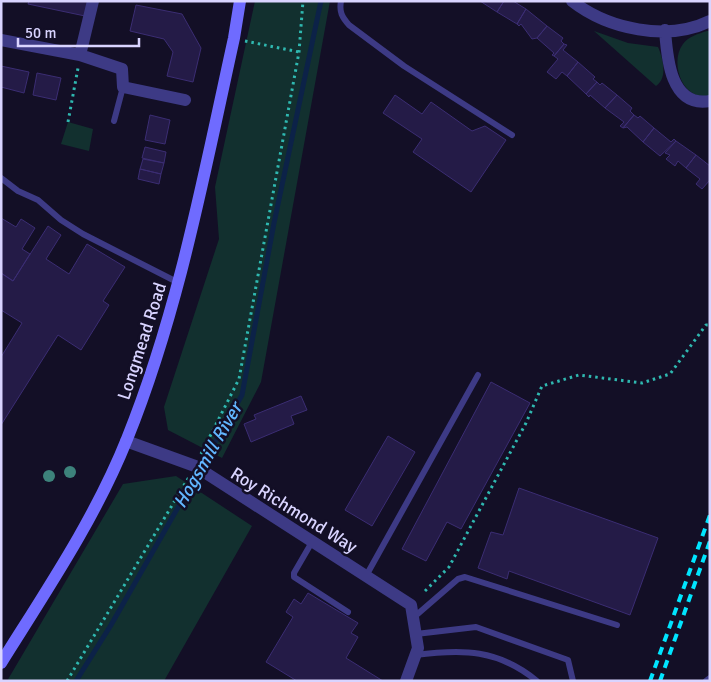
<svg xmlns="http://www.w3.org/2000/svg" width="711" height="682" viewBox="0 0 711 682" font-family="Signika,sans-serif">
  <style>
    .green { fill: #12302f }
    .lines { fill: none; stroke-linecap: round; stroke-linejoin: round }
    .stream { stroke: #0c2248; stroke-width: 5 }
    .building { fill: #241b47; stroke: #3b2d73 }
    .path { stroke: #2fb8b0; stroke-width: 3; stroke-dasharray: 2.5 4; stroke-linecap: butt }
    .lane { stroke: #3d3a85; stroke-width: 6 }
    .street { stroke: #3d3a85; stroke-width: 12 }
    .secondary { stroke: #6f6bff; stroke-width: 12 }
    .rail { stroke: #00e5ff; stroke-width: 4; stroke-dasharray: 8 6; stroke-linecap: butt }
    .tree { fill: #3d827b }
    .labels { text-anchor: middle; stroke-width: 5; stroke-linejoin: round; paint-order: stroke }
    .street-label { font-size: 18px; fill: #d9d4ff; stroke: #130f26 }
    .water-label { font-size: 19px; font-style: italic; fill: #62b6ff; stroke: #130f26 }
  </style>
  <rect width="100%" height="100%" fill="#130f26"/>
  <path class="green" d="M255 1H330L261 382 222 458 168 430 164 407 219 239 215 187Z
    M594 31 628 43 658 47C663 58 668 78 656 86Z
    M707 31H710V96C705 96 698 96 694 94 678 86 672 58 683 44 689 36 698 34 707 31Z
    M68 122 93 129 89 151 61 144Z
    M176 476 252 526 164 681H7L123 484Z"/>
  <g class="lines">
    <path class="stream" d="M76 681 111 625 242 395 274 223 321 1"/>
  </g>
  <path class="building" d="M29 1H88L85 16 28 4Z
    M480 1H504L497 12Z
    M504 1H513L526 9 517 24 497 12Z
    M136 5 182 14 201 48 193 82 167 76 173 52 164 39 130 31Z
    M526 9 547 26 537 38 532 39 521 24 519 26 517 24Z
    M547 26 563 38 561 41 564 44 554 56 552 55 554 53 537 38Z
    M564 44 567 45 563 50 578 62 567 76 562 72 556 79 547 72 558 59 554 56Z
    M578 62 595 77 593 79 597 82 586 94 567 76Z
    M1 66 29 72 24 93 1 87Z
    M37 73 61 78 56 100 33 95Z
    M597 82 600 85 602 83 617 95 605 108 590 95 589 97 586 94Z
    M395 95 422 114 431 102 472 131 485 126 506 140 471 192 413 152 422 139 383 113Z
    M617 95 632 108 630 111 634 115 623 128 620 126 624 122 605 108Z
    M150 115 170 120 165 144 145 140Z
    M634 115 638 118 640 116 654 128 643 142 627 127 623 128Z
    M654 128 671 142 674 139 676 141 660 156 643 142Z
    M676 141 696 155 686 168 678 161 675 166 666 159 670 155 665 153Z
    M145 147 166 152 164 163 142 158Z
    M696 155 710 166V180L702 189 696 184 700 179 686 168Z
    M143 159 164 163 161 174 140 169Z
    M140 169 161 174 159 184 138 179Z
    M1 218 16 227 21 219 35 228 22 249 30 254 13 281 1 273Z
    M48 226 61 235 46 259 69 274 87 244 125 267 103 301 109 305 81 350 58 335 1 425V357L22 323 1 310V273L13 281Z
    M491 382 530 403 461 529 447 522 426 561 402 549Z
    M301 396 307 410 291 416 294 424 251 442 244 424 256 419 254 415Z
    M388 436 415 452 372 526 345 510Z
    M519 488 658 538 630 615 509 571 507 579 478 568 491 532 503 535Z
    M308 593 358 623 351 633 358 637 346 658 383 681H297L266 662 293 617 286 612 294 599 301 604Z"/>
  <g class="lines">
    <path class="path" d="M245 41 299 52
      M68 122 78 68
      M201 454 239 379 299 52 303 1
      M425 591 449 567 526 423 542 386 579 375 642 383 670 374 706 325H710
      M67 681 189 477"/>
    <path class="lane" d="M341 1C339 12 342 17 349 25L404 66 512 135
      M114 121 123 87
      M1 178 18 191 38 200 61 220 83 234 179 283
      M312 542 294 573V577L348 612
      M366 576 478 375
      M413 618 458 579 465 577 617 625
      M416 634 476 627 568 660 573 681
      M415 655C463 649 498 649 537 681
      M706 681 710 678"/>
    <path class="street" d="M572 1C608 29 667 42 710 21
      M665 30C667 57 670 108 710 101
      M1 40 80 55 93 1
      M80 55 122 69 123 87 185 100
      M126 441 195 466 411 605 418 648 406 681"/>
    <path class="secondary" d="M1 663C46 591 95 519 127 439 179 310 204 174 234 38L240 1"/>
    <path class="rail" d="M650 681 710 515
      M660 681 710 541"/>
  </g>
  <g class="tree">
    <circle cx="70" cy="472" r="6"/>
    <circle cx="49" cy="476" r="6"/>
  </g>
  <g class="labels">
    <g class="street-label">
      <text transform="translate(142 341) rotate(-72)" y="6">Longmead Road</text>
      <text transform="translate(294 510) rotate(32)" y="6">Roy Richmond Way</text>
    </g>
    <g class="water-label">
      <text transform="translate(207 455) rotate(-60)" y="7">Hogsmill River</text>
    </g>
  </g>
  <rect width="711" height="682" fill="none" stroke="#d9d4ff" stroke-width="5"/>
  <path d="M18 38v8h121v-8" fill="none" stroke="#d9d4ff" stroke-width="2.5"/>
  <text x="25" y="38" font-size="15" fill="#d9d4ff" stroke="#130f26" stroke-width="4" paint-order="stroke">50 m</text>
</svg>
